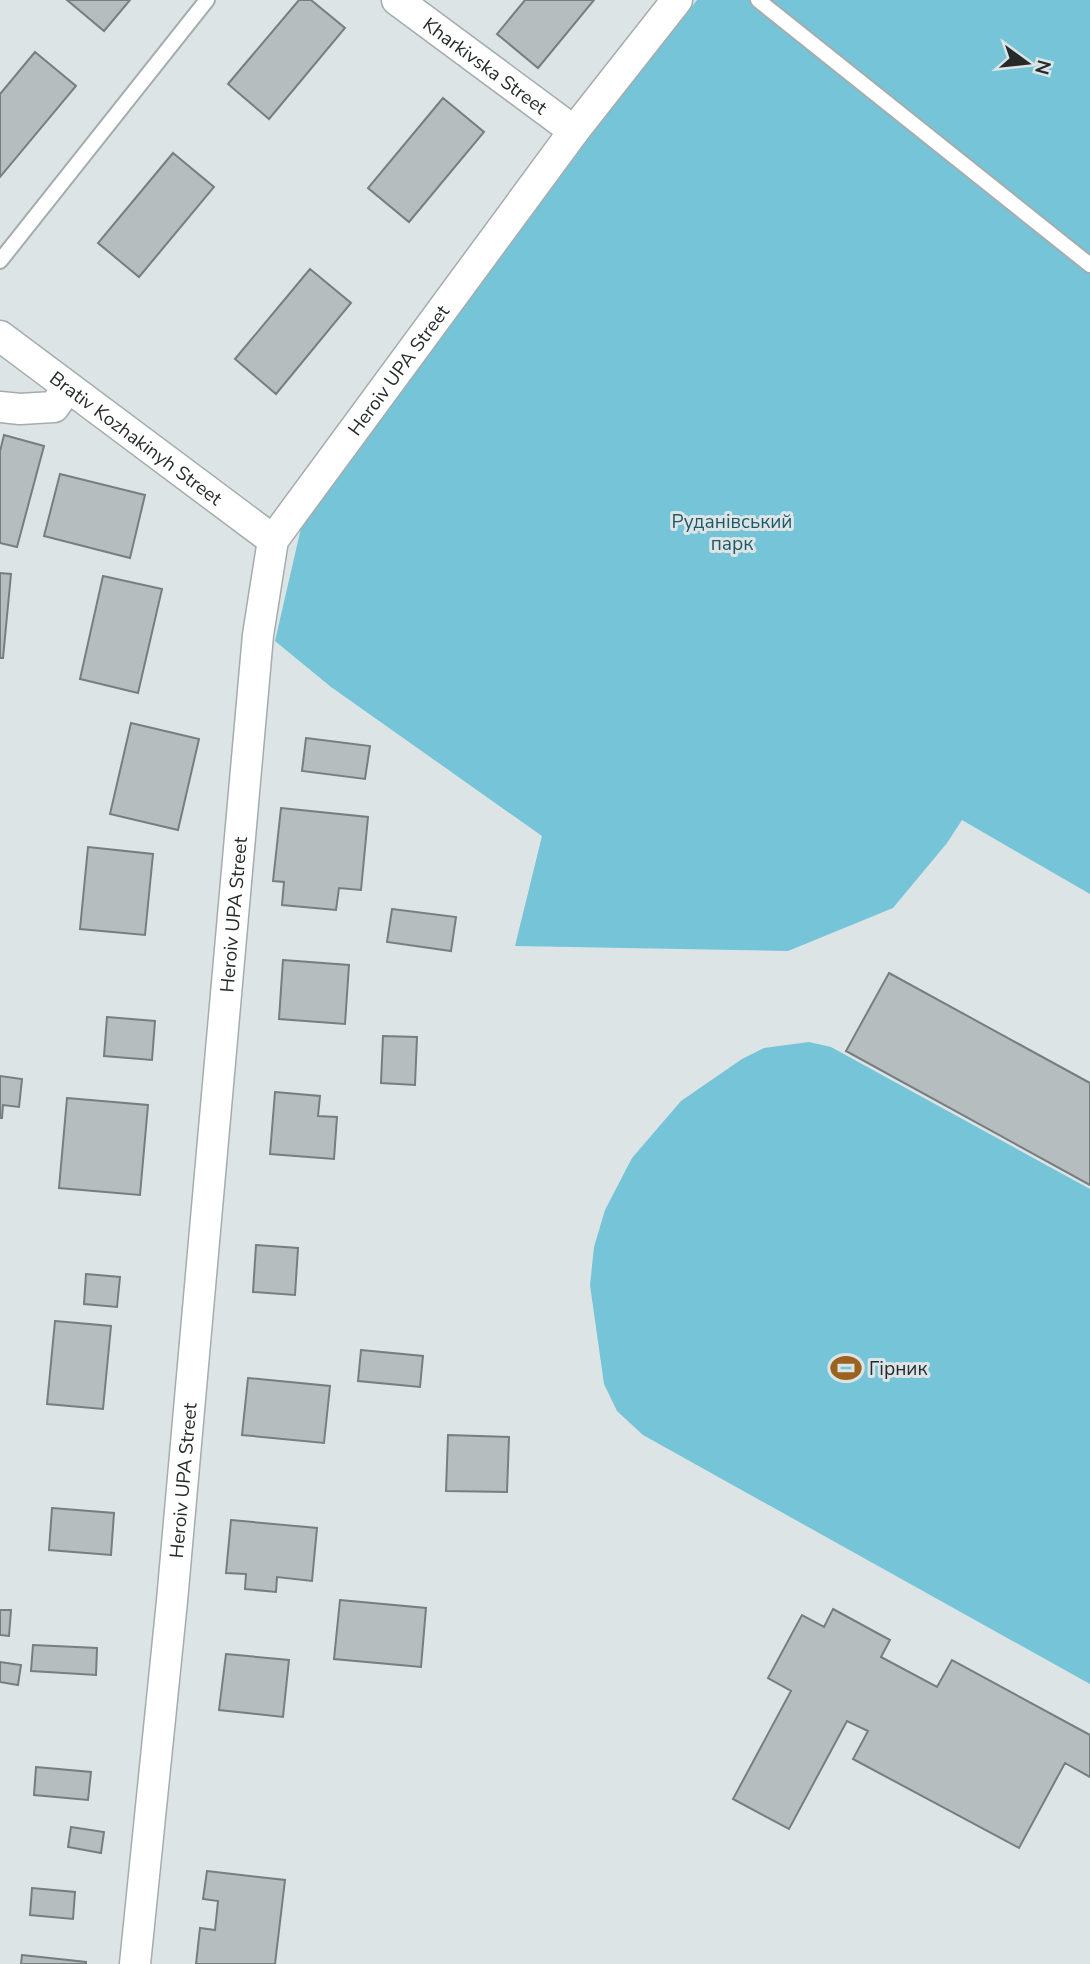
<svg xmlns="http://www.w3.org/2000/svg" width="1090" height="1964" viewBox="0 0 1090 1964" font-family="'Nunito Sans',sans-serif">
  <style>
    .green { fill: #75c4d8 }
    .building { fill: #b5bdbf; stroke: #767e80; stroke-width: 2 }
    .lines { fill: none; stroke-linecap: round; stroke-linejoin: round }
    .lane-casing { stroke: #a4acae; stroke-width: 18 }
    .street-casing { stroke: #a4acae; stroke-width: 33 }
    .lane { stroke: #fff; stroke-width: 14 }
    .street { stroke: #fff; stroke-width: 30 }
    .labels { text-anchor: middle; stroke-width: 6; stroke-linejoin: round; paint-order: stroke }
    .street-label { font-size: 19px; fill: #272a2b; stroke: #dce4e6 }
    .park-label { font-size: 19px; fill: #1e5967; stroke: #dce4e6 }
    .poi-label { font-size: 19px; fill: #272a2b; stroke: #dce4e6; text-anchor: start }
  </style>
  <rect width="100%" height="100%" fill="#dce4e6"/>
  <path class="green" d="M697 0H1090V894L962 820 947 843 893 908 788 951 515 946 542 836 331 687 275 641 310 489Z
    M809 1042 831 1047 1090 1189V1684L643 1435 617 1411 604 1384 590 1285 594 1247 605 1210 632 1158 681 1101 742 1059 764 1048Z"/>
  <path class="building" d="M67 0H130L104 31Z
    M299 0H311L345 28 269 119 228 84Z
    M525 0H594L538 68 497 34Z
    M35 52 76 86 0 177V94Z
    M443 98 484 132 409 222 368 188Z
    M173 153 214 187 139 277 98 243Z
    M310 269 351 303 276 394 235 359Z
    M4 435 44 446 17 547 0 543V451Z
    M60 474 145 495 130 558 44 536Z
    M0 573 11 574 3 658H0Z
    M103 576 162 589 138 693 80 679Z
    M131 723 199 739 178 830 110 814Z
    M306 738 370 746 365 779 302 771Z
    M281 808 368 817 361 890 339 888 336 910 282 905 284 882 273 881Z
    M88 847 153 854 145 935 80 929Z
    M392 909 456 917 451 951 387 942Z
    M283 960 349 965 345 1024 279 1019Z
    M889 973 1090 1083V1185L846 1051Z
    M107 1017 155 1021 152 1060 104 1056Z
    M383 1036 417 1037 415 1085 381 1083Z
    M0 1076 22 1079 19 1107 3 1105 2 1118H0Z
    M275 1092 320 1096 318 1116 337 1117 334 1159 270 1154Z
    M67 1098 148 1105 140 1195 59 1188Z
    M256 1245 298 1248 295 1295 253 1292Z
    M86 1274 120 1277 117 1307 84 1304Z
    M55 1321 111 1326 103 1409 47 1404Z
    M361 1350 423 1356 420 1387 358 1381Z
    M248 1378 330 1386 324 1443 242 1435Z
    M448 1435 509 1437 507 1492 446 1491Z
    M52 1508 114 1513 111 1555 49 1550Z
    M231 1520 317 1528 312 1581 277 1577 276 1592 245 1589 246 1574 226 1573Z
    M340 1600 426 1608 421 1667 334 1659Z
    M833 1609 890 1640 881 1657 937 1687 952 1660 1090 1735V1777L1065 1763 1019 1848 853 1759 868 1731 847 1721 789 1829 733 1799 791 1691 768 1678 802 1615 824 1627Z
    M0 1610H11L9 1636 0 1635Z
    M33 1645 97 1648 96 1675 31 1671Z
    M226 1654 289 1660 283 1717 219 1710Z
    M0 1662 21 1665 18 1685 0 1682Z
    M36 1767 91 1772 88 1800 34 1795Z
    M71 1827 104 1832 101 1853 68 1847Z
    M207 1871 285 1880 275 1964H196L200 1928 215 1930 218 1901 203 1899Z
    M32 1888 75 1892 73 1919 30 1915Z
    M22 1955 86 1962V1964H21Z"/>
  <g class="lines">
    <g class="lane-casing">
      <path id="lane" d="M758 0 1090 265
        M0 261 207 0"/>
    </g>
    <g class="street-casing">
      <g id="street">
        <path id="s1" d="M397 0 574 131"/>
        <path id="s2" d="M0 336 273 540"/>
        <path d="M0 407 20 409 54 407 68 387"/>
        <path id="s3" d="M135 1964 172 1601 258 635 273 540 574 131 677 0"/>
      </g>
    </g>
    <use href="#lane" class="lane"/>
    <use href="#street" class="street"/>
  </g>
  <defs>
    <g id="stadium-bare" transform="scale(2.415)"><path d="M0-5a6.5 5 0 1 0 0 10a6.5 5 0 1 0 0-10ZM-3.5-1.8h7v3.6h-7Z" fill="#9b631f" stroke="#dce4e6" stroke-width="2.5" paint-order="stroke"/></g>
  </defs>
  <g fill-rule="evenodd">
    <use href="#stadium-bare" x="846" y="1368"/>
  </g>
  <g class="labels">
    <g class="street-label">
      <text dy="7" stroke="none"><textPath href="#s1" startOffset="110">Kharkivska Street</textPath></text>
      <text dy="7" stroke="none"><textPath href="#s3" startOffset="1642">Heroiv UPA Street</textPath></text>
      <text dy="7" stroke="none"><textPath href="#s2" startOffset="170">Brativ Kozhakinyh Street</textPath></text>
      <text dy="7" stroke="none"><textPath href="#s3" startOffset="1054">Heroiv UPA Street</textPath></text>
      <text dy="7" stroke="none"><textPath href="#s3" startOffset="486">Heroiv UPA Street</textPath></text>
    </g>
    <g class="park-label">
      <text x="732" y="528">Руданівський<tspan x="732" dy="22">парк</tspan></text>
    </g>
    <g class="poi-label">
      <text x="869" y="1375">Гірник</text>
    </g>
  </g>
  <g transform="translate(1027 63) rotate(105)" stroke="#dce4e6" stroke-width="5" paint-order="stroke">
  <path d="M0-5L12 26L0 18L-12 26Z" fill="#272a2b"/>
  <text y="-10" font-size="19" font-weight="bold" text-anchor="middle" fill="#272a2b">N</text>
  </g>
</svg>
